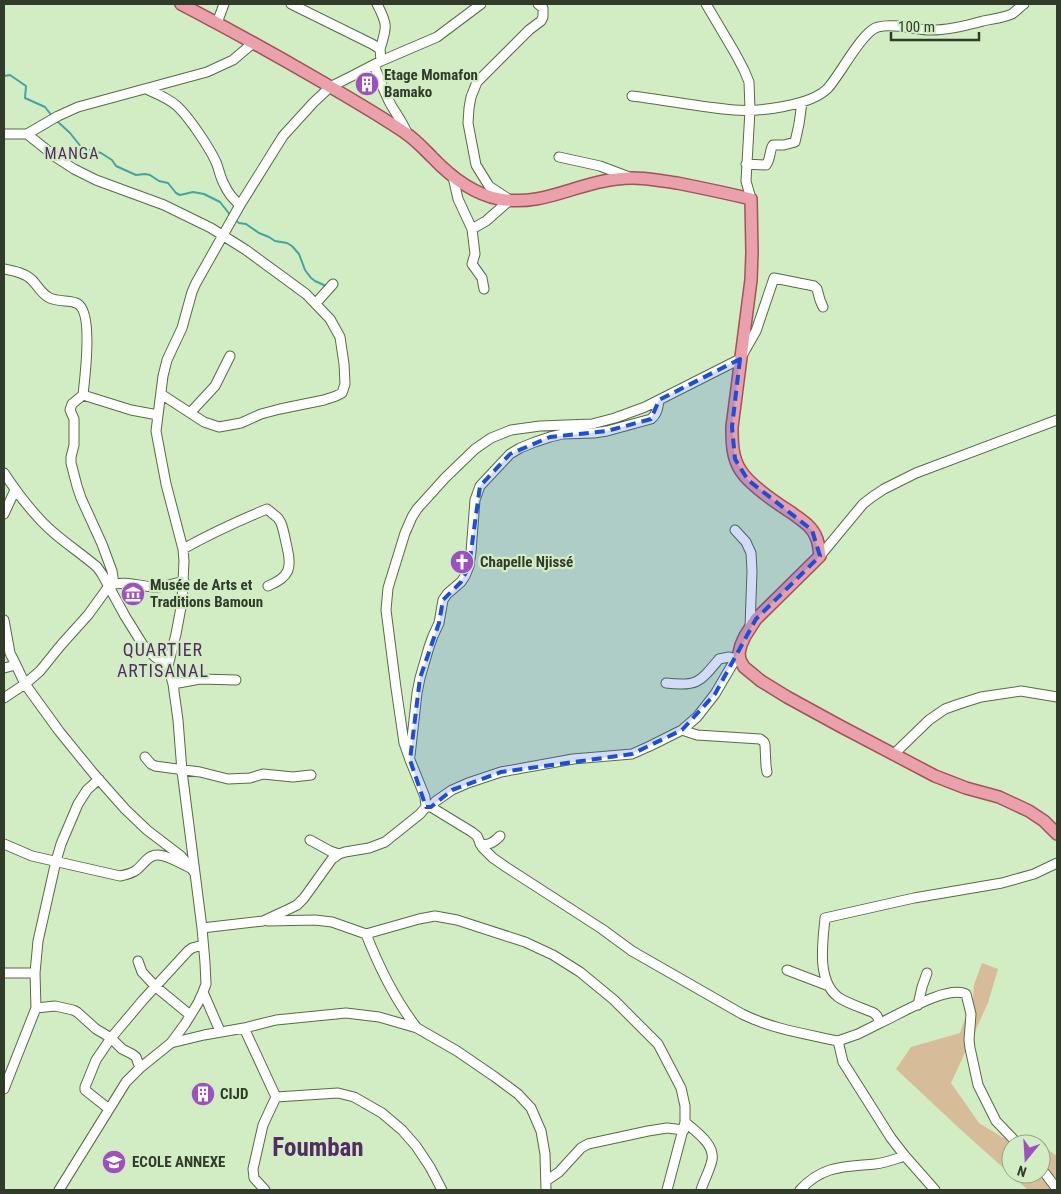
<svg xmlns="http://www.w3.org/2000/svg" width="1061" height="1194" viewBox="0 0 1061 1194" font-family="'Roboto Condensed',sans-serif">
  <style>
    .green { fill: #d7bc99 }
    .lines { fill: none; stroke-linecap: round; stroke-linejoin: round }
    .stream { stroke: #44a4a3; stroke-width: 2 }
    .minor-casing { stroke: #556c47; stroke-width: 11 }
    .major-casing { stroke: #a05459; stroke-width: 14 }
    .minor { stroke: #fff; stroke-width: 9 }
    .major { stroke: #eba1ab; stroke-width: 11 }
    .marked { fill: #1d4ed8; fill-opacity: 0.2; stroke: #1d4ed8; stroke-width: 4; stroke-dasharray: 10 6; stroke-linejoin: round }
    .labels { text-anchor: middle; stroke-width: 4.5; stroke-linejoin: round; paint-order: stroke }
    .poi-label { font-size: 15px; font-weight: bold; fill: #303b2a; stroke: #d2edc3; text-anchor: start }
    .neighbourhood-label { font-size: 16px; letter-spacing: 1px; fill: #522c64; stroke: #d2edc3 }
    .quarter-label { font-size: 18px; letter-spacing: 1px; fill: #522c64; stroke: #d2edc3 }
    .town-label { font-size: 25px; font-weight: bold; fill: #522c64; stroke: #d2edc3 }
  </style>
  <rect width="100%" height="100%" fill="#d2edc3"/>
  <path class="green" d="M982 963 998 969 988 1003 951 1083 979 1123 1002 1137 1034 1144H1011V1174H1041V1145L1043 1146 1057 1156V1190H1028L960 1129 896 1069 911 1047 960 1033 973 997 974 985Z"/>
  <g class="lines">
    <path class="stream" d="M4 76 10 75 26 86 25 98 45 107 52 116
      M57 121 70 133 82 148 101 153 112 160 116 166 136 175 145 174 150 175 159 181 168 183 176 193 180 195 193 192 204 194 220 202 231 216
      M234 219 239 223 246 224 259 233 269 237 275 241 287 243 292 246 299 254 305 270 311 278 315 281 326 286"/>
    <g class="minor-casing">
      <path id="minor" d="M291 4 372 44 380 49 381 61
        M377 4C388 25 387 27 380 49
        M706 4 735 53 744 70 749 82 750 110 746 181 751 199
        M217 23 224 4
        M374 65C379 78 384 92 391 105 397 115 403 123 407 133
        M146 89C157 94 168 98 177 106 189 117 209 147 216 162 219 169 220 177 224 184 227 191 234 200 240 205
        M632 96C666 100 700 107 734 110 758 112 811 106 828 88 840 75 863 30 878 27 894 23 911 29 927 30 945 31 965 26 983 21 992 19 1003 18 1012 14 1016 11 1020 7 1024 4
        M4 134H27L58 116 78 107 207 72 233 60 253 43
        M27 134 57 158 74 169 96 180 164 205 211 228 246 250 306 294 330 319 340 337 344 364 345 384 342 393 336 396 324 400 280 409 261 414 241 423 219 427 204 422 161 394
        M559 157 600 166 629 177
        M746 164 766 165C771 159 769 151 773 145H784L795 142 799 124 802 102
        M453 177 458 199 472 229
        M4 269C14 271 25 273 32 280 38 286 41 293 48 297 58 303 71 299 78 304 93 313 85 377 83 395L131 410 158 415
        M484 289 482 278 472 264 475 254 472 229 486 221 510 200 489 186 476 165 468 123 469 108 471 97 477 82 529 30 541 21 543 17V8L538 4
        M316 303 333 284
        M83 395 72 404 70 410 74 419V445L71 457V463L77 486 81 498 102 544 112 571 114 584
        M190 413 215 386 230 356
        M4 473C18 494 34 516 54 533 68 545 83 555 97 567L102 574 125 616 143 645 155 657 168 666 173 684 178 720 182 771 202 928 205 963 206 984 203 992 198 1003 185 1024 171 1043 140 1068 126 1082 59 1190
        M4 514 15 490
        M735 530 746 542 751 553 752 571 750 627
        M183 549C210 534 238 521 267 509L278 518 281 523C284 531 285 539 287 547 292 568 290 577 268 586
        M820 556 863 504 872 497 884 489 916 473 1057 420
        M4 620 10 653 16 665 25 684 59 731 94 774 125 809 147 830 181 856 194 872
        M168 666 176 634 182 602 184 561 183 549 166 484 156 431 163 376 167 360 182 328 192 292 196 283 240 205 283 136 313 103 330 87 354 75 381 61 437 37 481 4
        M4 668 16 665
        M666 683C697 687 700 682 719 659L729 657 735 659
        M173 684 200 679 236 680
        M4 698 25 684 40 671 61 645 88 615 109 586C125 579 140 587 156 587 165 587 175 583 184 581
        M682 730 697 735 760 739 764 742 765 745 766 766 767 772
        M894 754 929 720 945 709 959 704 981 697 1021 691 1057 697
        M410 756 417 693 420 678 429 647 433 636 439 623 443 600 447 594 461 582 465 576 469 566 471 552 475 500 480 486 510 454 520 448 535 442 550 437 563 434 594 433 607 431 651 419C657 414 658 408 659 400
        M145 757 151 764 155 766 200 772 228 779 250 778 263 774 293 777 311 775
        M426 807H431L472 832 477 836 482 847 493 858 506 867 602 929 632 951 742 1014C772 1029 806 1034 838 1041
        M431 807 436 801 452 790 468 783 501 772 573 759 632 754 650 746 682 730 697 717 715 694 739 653
        M310 840 330 851 339 854
        M4 844 32 856 120 876C125 875 130 874 135 871 143 866 147 855 157 855 166 854 183 865 191 868
        M480 844C489 846 494 842 500 836
        M268 921 315 920 332 922 366 934 419 919 435 916 457 920 525 942 553 955 580 972 614 1000 658 1044 681 1088 685 1106V1122L667 1190
        M202 928 263 921 289 909 297 905 304 898 332 859 339 854 345 852 369 848 385 842 420 814 426 807 425 797 410 760 404 743 396 688 386 610 388 588 405 533 412 517 417 509 445 478 475 449 491 438 511 430 540 426 592 424 615 418 645 407 740 359 756 331 774 278 814 286 817 289 820 300 823 307
        M366 934C379 967 395 1000 417 1028
        M138 961 142 972 156 987 190 1015
        M787 970 829 986
        M4 973H35
        M203 992 220 1031
        M918 1005 922 987 927 973
        M36 1008 55 1006 73 1010 77 1012 96 1029 111 1038 122 1049 132 1054 136 1057 140 1068
        M880 1023C900 1014 947 985 966 994L971 1014 969 1040 970 1048 978 1085 996 1121 1018 1144
        M244 1028 276 1097 263 1125 253 1169 254 1178 265 1190
        M171 1043 204 1035 244 1028 276 1020 346 1013 379 1017 417 1028 457 1051 495 1077 518 1094 531 1108 541 1131 545 1154 546 1190
        M4 1089 36 1008 35 973 38 941 56 861 61 844 78 804 87 790 99 779
        M276 1097 338 1093 354 1097 382 1113 402 1130 416 1146 430 1167 442 1190
        M109 1109 85 1090V1087L96 1060 111 1038 143 1000 188 951 192 948 203 945
        M685 1122C695 1131 715 1144 712 1160 710 1170 704 1180 701 1190
        M1041 1168 1057 1189
        M546 1181 559 1172 581 1148 588 1144 648 1131 667 1128 684 1130
        M800 1190C823 1165 844 1167 875 1164 885 1163 895 1159 905 1156
        M935 1190 905 1156 891 1138 843 1062 838 1041 858 1034 880 1023 877 1016 874 1013C863 1008 848 1004 838 997 816 980 823 941 825 918L914 898 1002 883 1034 874 1057 863"/>
    </g>
    <g class="major-casing">
      <path id="major" d="M181 4C227 28 272 53 317 79 346 96 376 113 404 132 415 139 423 148 432 157 450 176 473 194 499 199 543 207 576 183 617 179 637 176 657 180 677 183 702 188 726 193 751 199L752 253 751 280 732 427C732 442 732 458 741 471 750 485 778 504 792 513 801 520 812 526 816 537 819 543 819 550 820 556L756 619 745 636 741 645 739 653 740 660 744 667 761 681 787 697 840 726 935 776 966 788 999 797 1029 811 1044 821 1057 834"/>
    </g>
    <use href="#minor" class="minor"/>
    <use href="#major" class="major"/>
  </g>
  <path class="marked" d="M740 359 732 427 735 459 748 480 812 530 820 556 756 619 715 694 682 730 632 754 501 772 452 790 431 807H426L410 760 420 678 439 623 443 600 461 582 469 566 480 486 510 454 550 437 607 431 651 419 659 400Z"/>
  <defs>
    <g id="building-disc" transform="scale(1.25)"><circle r="9.5" fill="#9e50c1" stroke="#d2edc3"/><path d="M-4-6H4V6H1V3H-1V6H-4ZM-2.5-4.3h1.7v1.8h-1.7ZM.8-4.3h1.7v1.8H.8ZM-2.5-1h1.7V.8h-1.7ZM.8-1h1.7V.8H.8Z" fill="#fff"/></g>
    <g id="church-disc" transform="scale(1.25)"><circle r="9.5" fill="#9e50c1" stroke="#d2edc3"/><path d="M-1.2-6h2.4v3.5h3.3v2.4h-3.3V6h-2.4V-.1h-3.3v-2.4h3.3Z" fill="#fff"/></g>
    <g id="museum-disc" transform="scale(1.25)"><circle r="9.5" fill="#9e50c1" stroke="#d2edc3"/><path d="M0-6L6-3V-2H-6V-3ZM-5-1h2V3h-2ZM-1-1h2V3h-2ZM3-1h2V3H3ZM-6 4H6V6H-6Z" fill="#fff"/></g>
    <g id="school-disc" transform="scale(1.25)"><circle r="9.5" fill="#9e50c1" stroke="#d2edc3"/><path d="M0-5L7-2L0 1L-7-2ZM-4 1L0 2.5L4 1V4Q0 6-4 4Z" fill="#fff"/></g>
  </defs>
  <g fill-rule="evenodd">
    <use href="#building-disc" x="367" y="84"/>
    <use href="#church-disc" x="462" y="562"/>
    <use href="#museum-disc" x="133" y="594"/>
    <use href="#building-disc" x="203" y="1094"/>
    <use href="#school-disc" x="114" y="1162"/>
  </g>
  <g class="labels">
    <g class="poi-label">
      <text x="384" y="80">Etage Momafon<tspan x="384" dy="17">Bamako</tspan></text>
      <text x="480" y="567">Chapelle Njissé</text>
      <text x="150" y="590">Musée de Arts et<tspan x="150" dy="17">Traditions Bamoun</tspan></text>
      <text x="220" y="1099">CIJD</text>
      <text x="132" y="1167">ECOLE ANNEXE</text>
    </g>
    <g class="neighbourhood-label">
      <text x="72" y="159">MANGA</text>
    </g>
    <g class="quarter-label">
      <text x="163" y="656">QUARTIER<tspan x="163" dy="21">ARTISANAL</tspan></text>
    </g>
    <g class="town-label">
      <text x="318" y="1156">Foumban</text>
    </g>
  </g>
  <rect width="1061" height="1194" fill="none" stroke="#303b2a" stroke-width="10"/>
  <g transform="translate(1026 1159) rotate(198)"><circle r="24" fill="#d2edc3" stroke="#91a686"/>
  <path d="M0-4L9 19L0 12L-9 19Z" fill="#9e50c1"/>
  <text y="-8" font-size="14" font-weight="bold" text-anchor="middle" fill="#303b2a">N</text>
  </g>
  <path d="M891 32v8h88v-8" fill="none" stroke="#303b2a" stroke-width="2.5"/>
  <text x="898" y="32" font-size="15" fill="#303b2a" stroke="#d2edc3" stroke-width="4" paint-order="stroke">100 m</text>
</svg>
